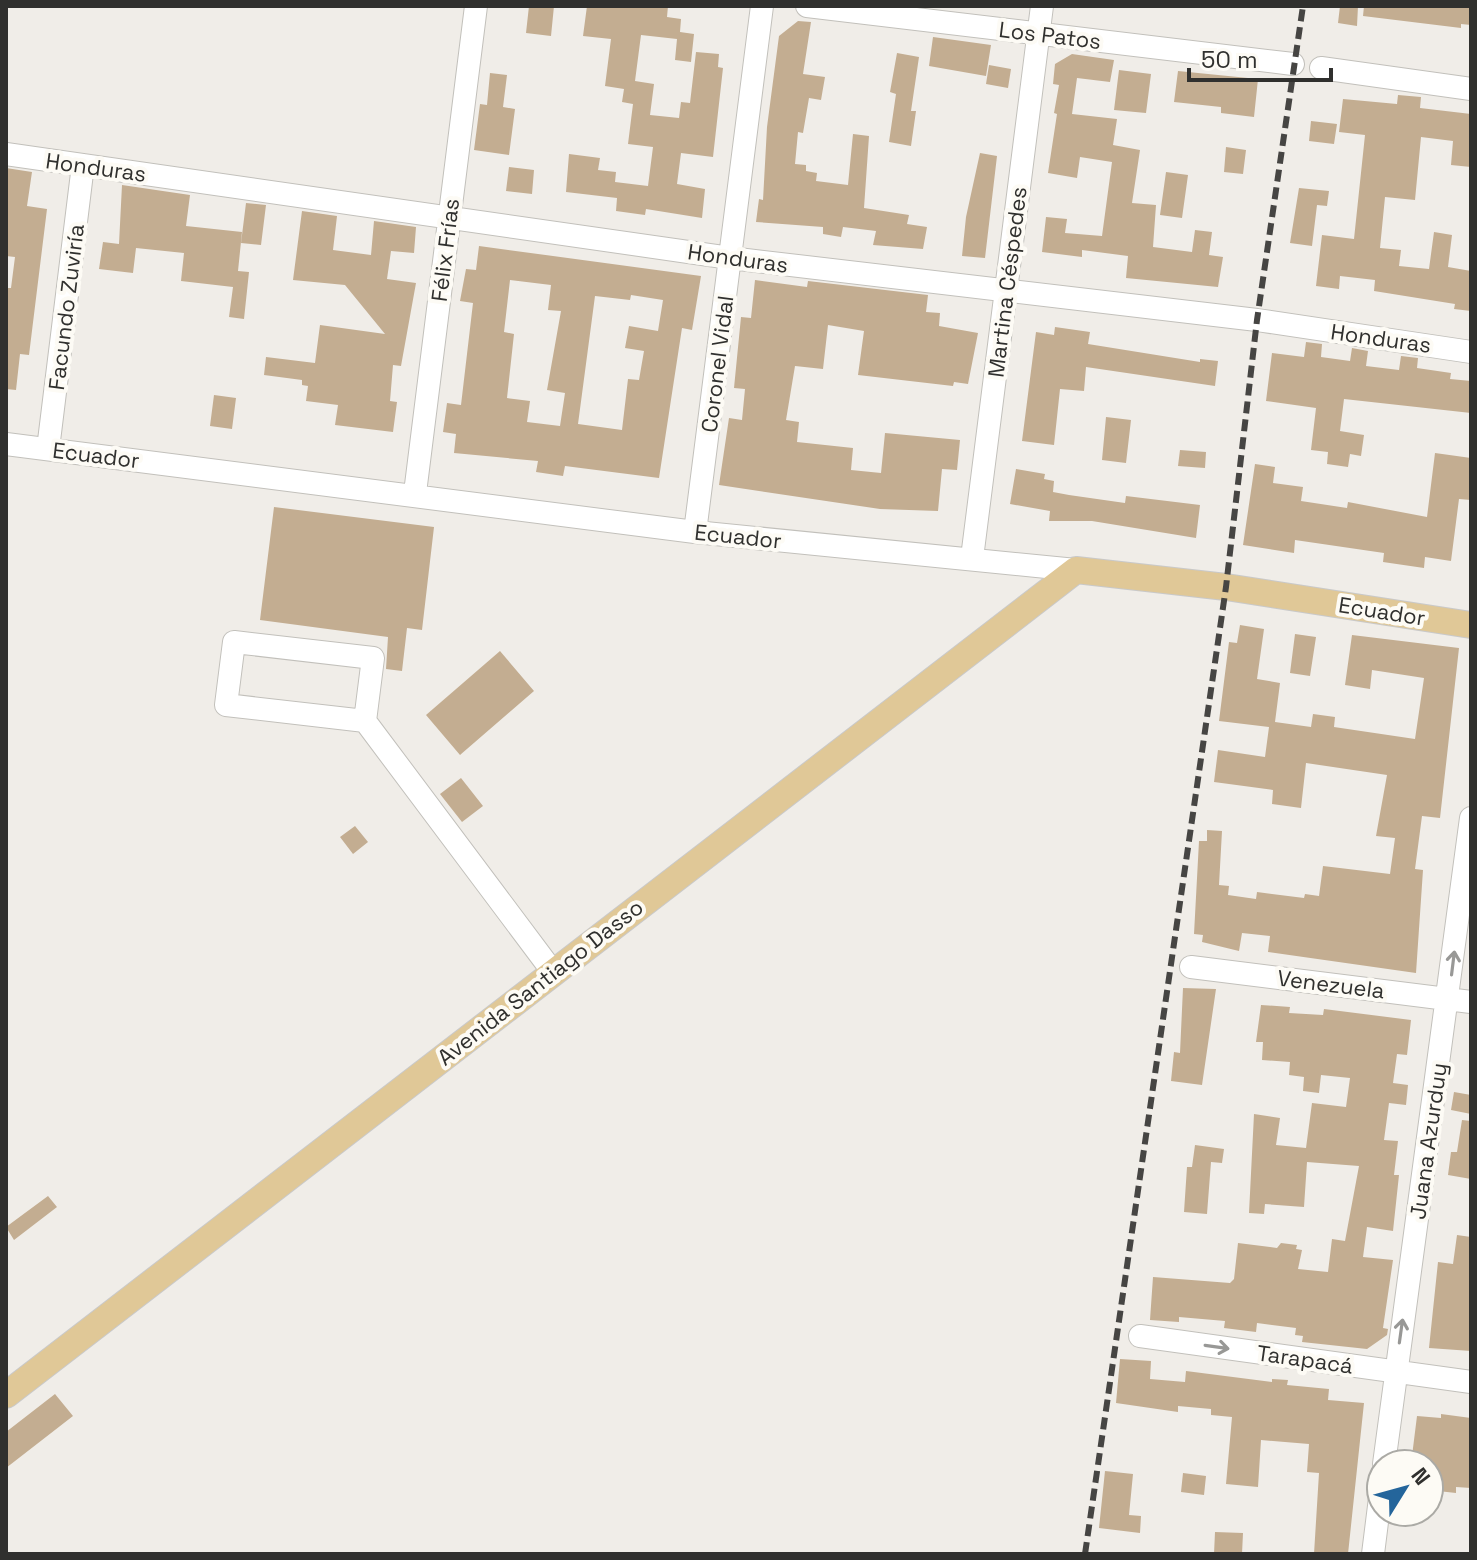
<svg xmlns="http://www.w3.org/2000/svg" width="1477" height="1560" viewBox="0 0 1477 1560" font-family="'Space Grotesk',sans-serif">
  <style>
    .building { fill: #c3ad91; fill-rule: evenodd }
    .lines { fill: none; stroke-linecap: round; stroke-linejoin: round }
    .minor-casing { stroke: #c2c0bb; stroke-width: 24 }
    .major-casing { stroke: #c9c9c9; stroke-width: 28 }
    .minor { stroke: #fff; stroke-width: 22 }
    .major { stroke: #e0c897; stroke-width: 26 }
    .rail { stroke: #464543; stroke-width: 6; stroke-dasharray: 12 6; stroke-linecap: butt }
    .oneway { stroke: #989896 }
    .labels { text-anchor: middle; stroke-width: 8; stroke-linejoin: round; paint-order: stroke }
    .street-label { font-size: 22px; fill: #30302e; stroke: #fdfbf5 }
  </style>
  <rect width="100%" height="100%" fill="#f0ede8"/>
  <path class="building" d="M529 6H554L551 36 526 33Z
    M587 6H668L667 17 681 19 680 32 694 34 691 62 675 60 677 39 641 35 635 81 654 84 650 115 679 118 681 102 690 103 696 52 719 54 718 67 723 68 713 157 681 153 677 184 705 189 702 218 646 209 645 215 616 211 617 198 566 192 569 154 600 158 598 170 616 172 615 182 648 186 653 147 628 144 633 104 622 102 624 89 605 86 611 39 583 36Z
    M1340 6H1358L1357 26 1338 23Z
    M1364 6H1471V25L1461 24V28L1363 16Z
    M798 21 811 22 803 74 825 77 821 100 809 98 803 133 798 132 795 164 806 165V171L817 173 816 181 848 185 853 134 869 136 864 208 909 215 907 224 927 227 923 249 873 245 876 231 843 227 841 237 823 234V227L756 222 759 199 763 200 767 127 779 36Z
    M933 37 991 45 986 76 929 66Z
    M897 53 919 57 911 111H916L911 146 889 142 896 94 890 92Z
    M1072 54 1114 60 1110 82 1077 78 1072 114 1117 119 1113 145 1140 150 1132 203 1156 205 1153 247 1192 252 1195 230 1212 232 1209 255 1223 257 1218 287 1126 278 1128 256 1082 250V257L1042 252 1046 217 1067 219 1065 233 1102 236 1112 162 1080 157 1077 178 1048 173 1057 114 1054 113 1059 85 1053 84 1055 64Z
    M989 65 1011 69 1008 88 986 84Z
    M1119 70 1151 74 1146 113 1114 110Z
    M1178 71 1258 79 1254 117 1221 113V107L1174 102Z
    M490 73 507 75 503 107 515 109 509 155 474 150 480 104 487 105Z
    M1398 95 1421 97 1420 108 1471 114V167L1451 165 1453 141 1421 137 1415 200 1385 197 1380 248 1401 250 1399 266 1429 269 1434 232 1452 235 1448 267 1471 271V311L1454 309 1455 304 1374 291 1375 280 1340 276 1339 289 1316 286 1322 235 1354 239 1365 135 1339 132 1343 99 1397 104Z
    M1311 121 1337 124 1334 144 1309 141Z
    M1226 147 1246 150 1243 174 1224 172Z
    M980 153 997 156 985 258 962 256 966 217Z
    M509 167 534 170 532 194 506 191Z
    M6 168 32 172 27 206 47 209 29 355 20 354 16 390 6 389V288H11L15 257 6 256Z
    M1166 172 1188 175 1182 218 1160 215Z
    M122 185 190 195 186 226 242 232 238 271 249 272 244 319 229 317 233 287 181 281 184 253 136 248 133 273 99 269 103 242 119 244Z
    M1299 188 1329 191 1327 206 1317 205 1312 246 1290 243Z
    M246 203 266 205 261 245 241 243Z
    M302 211 337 216 333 250 371 255 374 221 416 227 414 253 391 251 387 279 416 283 401 366 393 365 390 401 397 402 393 432 335 425 338 405 306 401 308 386 302 385V380L264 375 266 357 315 363 320 325 385 334 345 285 293 280Z
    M479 246 701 276 692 330 682 328 659 478 565 466 563 476 536 472 538 461 454 453 456 434 443 432 447 403 461 405 473 303 460 301 466 269 476 270ZM510 280 551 285 548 310 561 311 547 390 565 393 560 426 527 422 530 401 507 398 514 334 504 332ZM631 295 663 300 658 331 629 326 625 348 644 351 639 380 628 379 622 430 578 424 595 296 630 300Z
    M755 280 807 287 808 281 928 295 926 312 940 313 939 326 978 333 968 384 954 382 953 386 858 375 864 331 828 325 823 369 795 366 786 420 799 422 797 442 853 448 851 470 881 473 885 433 960 440 957 470 942 469 938 511 880 509 719 485 729 418 742 420 745 389 734 388 741 317 751 318Z
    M1055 327 1090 332 1088 344 1200 362V359L1218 361 1215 386 1086 367 1084 391 1060 389 1054 445 1022 441 1036 332 1054 335Z
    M1306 342 1322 344 1321 357 1350 361 1352 348 1368 351 1366 366 1399 370 1401 356 1418 358 1417 368 1451 373 1450 379 1471 381V413L1344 399 1340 431 1364 435 1361 456 1350 454 1348 467 1327 464 1328 452 1311 450 1316 408 1266 401 1272 353 1304 357Z
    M214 395 236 398 232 429 210 426Z
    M1106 417 1131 420 1126 463 1102 460Z
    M1180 450 1206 452 1205 468 1178 466Z
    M1435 453 1471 458V500L1459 499 1451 561 1425 557 1424 568 1383 562 1384 553 1295 540 1294 553 1243 545 1255 464 1275 467 1273 483 1303 487 1301 501 1347 508 1348 502 1427 517Z
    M1016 469 1045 474 1044 479 1054 481 1053 492 1069 495 1125 503 1126 496 1200 505 1196 538 1092 521H1049L1050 511 1010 504Z
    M274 507 434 527 422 630 407 628 402 671 386 669 388 637 260 620Z
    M1240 625 1264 629 1257 679 1280 683 1275 722 1311 727 1313 714 1335 717 1334 727 1415 739 1424 678 1372 670 1370 689 1345 685 1352 635 1459 648 1440 818 1422 816 1415 869 1423 870 1416 973 1268 952 1270 936 1242 933 1239 951 1202 942 1203 935 1194 934 1199 841H1207V830L1222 831 1219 885 1229 886 1228 895 1256 899 1257 892 1304 898 1305 894 1319 896 1323 866 1390 874 1395 838 1376 836 1387 775 1306 763 1301 808 1272 804 1273 790 1214 782 1218 750 1265 757 1269 727 1219 721 1229 642 1237 643Z
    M1295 634 1316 637 1310 676 1290 673Z
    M500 651 534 691 460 755 426 715Z
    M461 778 483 806 462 822 440 794Z
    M355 826 368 842 353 854 340 837Z
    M1183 988 1216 989 1202 1085 1171 1081 1174 1052 1180 1053Z
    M1261 1005 1290 1007 1289 1013 1323 1015 1324 1009 1411 1020 1407 1055 1397 1054 1393 1083 1408 1085 1406 1105 1389 1103 1384 1140 1398 1141 1394 1175H1399L1393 1231 1367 1227 1363 1257 1393 1260 1383 1328 1388 1329 1387 1335 1367 1349 1302 1342 1303 1336 1295 1335 1296 1328 1257 1323 1256 1332 1224 1328 1225 1321 1179 1317V1322L1150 1320 1153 1277 1230 1283 1234 1279 1238 1243 1277 1248 1281 1243 1297 1245 1296 1249 1302 1250 1298 1269 1328 1272 1332 1239 1345 1241 1359 1166 1307 1162 1304 1207 1265 1204 1264 1214 1249 1213 1254 1114 1280 1118 1276 1145 1306 1148 1312 1103 1346 1107 1350 1078 1321 1075 1319 1093 1303 1091 1304 1077 1289 1075 1290 1062 1262 1060 1263 1042H1256Z
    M1454 1092 1471 1095V1114L1451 1110Z
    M1462 1120 1471 1121V1179L1448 1175 1451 1152H1457Z
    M1195 1145 1224 1149 1222 1163 1211 1162 1207 1214 1184 1212 1187 1167H1192Z
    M48 1196 57 1207 14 1240 6 1227Z
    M1457 1235 1471 1237V1351L1429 1348 1438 1262 1453 1264Z
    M1120 1359 1151 1361 1150 1379 1185 1382 1186 1371 1272 1382V1379L1288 1380 1287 1385 1329 1389 1328 1400 1364 1403 1348 1554H1314L1319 1473 1307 1472 1309 1444 1261 1440 1258 1487 1226 1484 1232 1417 1211 1415V1409L1178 1406V1412L1116 1403Z
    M55 1394 73 1416 6 1468V1432Z
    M1441 1414 1471 1418V1488L1456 1487V1493L1429 1490V1464H1411L1417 1416 1441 1418Z
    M1105 1471 1133 1474 1129 1515 1141 1516 1140 1533 1099 1528Z
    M1183 1473 1206 1476 1204 1495 1181 1492Z
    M1215 1532 1243 1533 1242 1554H1214Z"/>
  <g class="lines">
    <g class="minor-casing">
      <path id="minor" d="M807 6 1293 64
        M1321 68 1471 89
        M6 154 730 258 1257 320 1471 352
        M6 444 695 532 1076 570
        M48 449 83 165
        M415 493 476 6
        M695 532 762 6
        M972 558 1042 6
        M365 721 373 658 234 642 226 705 365 721 553 972
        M1191 967 1471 1002
        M1140 1336 1471 1382
        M1384 1464 1471 818
        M1373 1554 1381 1490"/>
    </g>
    <g class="major-casing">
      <path id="major" d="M6 1395 1076 570 1226 587 1471 625"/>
    </g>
    <use href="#minor" class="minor"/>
    <use href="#major" class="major"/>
    <path class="rail" d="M1085 1554 1226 587 1257 320 1303 6"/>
  </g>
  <defs><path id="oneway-shaft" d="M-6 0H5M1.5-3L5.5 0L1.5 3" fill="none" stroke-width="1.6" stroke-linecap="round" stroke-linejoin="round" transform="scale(2)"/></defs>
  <g class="oneway">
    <use href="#oneway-shaft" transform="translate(1453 963) rotate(-83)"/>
    <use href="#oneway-shaft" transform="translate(1401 1331) rotate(-82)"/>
    <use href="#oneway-shaft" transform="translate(1217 1347) rotate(8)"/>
  </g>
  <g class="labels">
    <g class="street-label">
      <text transform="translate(1050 35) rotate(7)" y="8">Los Patos</text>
      <text transform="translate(96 167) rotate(8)" y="8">Honduras</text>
      <text transform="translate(445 250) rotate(-83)" y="8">Félix Frías</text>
      <text transform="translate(738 258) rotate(8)" y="8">Honduras</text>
      <text transform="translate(1007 282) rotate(-83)" y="8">Martina Céspedes</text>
      <text transform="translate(66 307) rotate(-83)" y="8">Facundo Zuviría</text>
      <text transform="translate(1381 338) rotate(8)" y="8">Honduras</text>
      <text transform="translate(717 364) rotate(-83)" y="8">Coronel Vidal</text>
      <text transform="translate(96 455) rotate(7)" y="8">Ecuador</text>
      <text transform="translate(738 536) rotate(6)" y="8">Ecuador</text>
      <text transform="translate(1382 611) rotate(9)" y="8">Ecuador</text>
      <text transform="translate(540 982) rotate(-38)" y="8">Avenida Santiago Dasso</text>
      <text transform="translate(1331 984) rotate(7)" y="8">Venezuela</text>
      <text transform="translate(1428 1141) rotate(-82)" y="8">Juana Azurduy</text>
      <text transform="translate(1305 1359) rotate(8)" y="8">Tarapacá</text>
    </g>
  </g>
  <rect width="1477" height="1560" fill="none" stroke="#30302e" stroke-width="16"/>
  <g transform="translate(1405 1488) rotate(53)"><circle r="38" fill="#fdfbf5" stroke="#abaaa5" stroke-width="2"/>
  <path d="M0-6L14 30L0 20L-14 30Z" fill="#24659b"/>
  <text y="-12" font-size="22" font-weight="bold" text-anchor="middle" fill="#30302e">N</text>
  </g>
  <path d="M1189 68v12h142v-12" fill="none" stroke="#30302e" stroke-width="4"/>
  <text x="1201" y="68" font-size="24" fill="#30302e" stroke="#fdfbf5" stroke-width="6" paint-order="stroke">50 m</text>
</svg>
